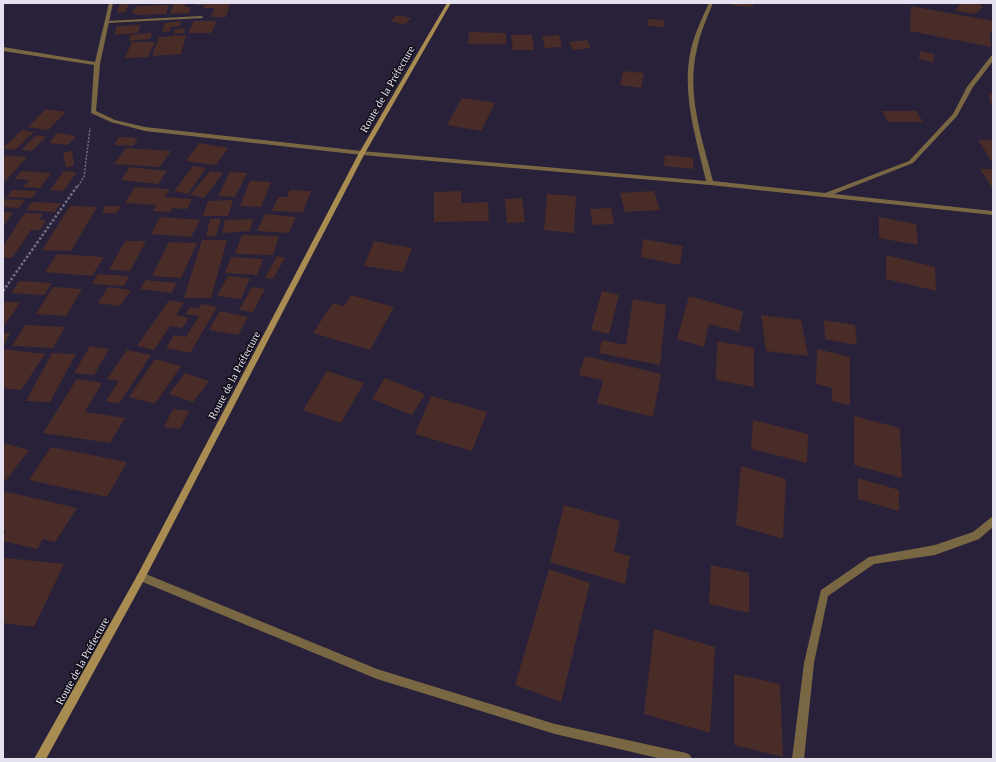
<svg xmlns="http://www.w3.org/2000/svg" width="996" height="762" viewBox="0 0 996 762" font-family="Georgia,serif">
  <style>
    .building { fill: #492c27 }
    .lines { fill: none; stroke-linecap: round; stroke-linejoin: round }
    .path-far1 { stroke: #746f83; stroke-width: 1.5; stroke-dasharray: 2 1.5; stroke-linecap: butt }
    .path { stroke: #746f83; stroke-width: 2.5; stroke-dasharray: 2.5 2; stroke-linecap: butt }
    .lane { fill: #796744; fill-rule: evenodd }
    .street { fill: #796744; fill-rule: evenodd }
    .secondary { fill: #a98c52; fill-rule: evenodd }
    .labels { text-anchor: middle; stroke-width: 3; stroke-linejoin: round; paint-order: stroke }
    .street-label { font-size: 11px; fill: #e5e1f1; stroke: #100d17 }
  </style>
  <rect width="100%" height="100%" fill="#282139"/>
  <path class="building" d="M120 3H139L128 5 126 12 117 13Z
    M174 3H186L185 7H191L189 13 170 14Z
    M197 3H230L226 17H211L214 8H203L205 5H196Z
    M731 3H753V7L731 5Z
    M961 3H977L983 7 976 14 955 11Z
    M169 5 166 14 138 15 131 12 138 6Z
    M911 6 993 21V32L990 31 991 47 910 31Z
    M397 15 411 18 405 25 391 21Z
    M648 19 664 20V27L648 26Z
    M181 21 180 26 171 27 170 31 162 32 165 23Z
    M194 21H217L211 33H188Z
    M140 25 138 33 114 35 117 26Z
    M185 28 184 33 174 34 175 29Z
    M469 32 506 33V44H468Z
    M152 33 150 39 129 41 130 35Z
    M186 35 181 54 152 56 159 37Z
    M511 35H532L534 50H513Z
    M559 35 562 47 545 48 542 36Z
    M587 40 591 48 573 50 569 42Z
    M132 42H155L148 57 125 58Z
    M920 51 934 54 933 62 919 59Z
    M623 71 644 73 641 88 620 85Z
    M989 93 993 94V104L990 103Z
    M462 98 495 103 481 131 447 125Z
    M46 109 66 112 48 130 28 127Z
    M882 111H916L923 122H888Z
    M22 130 34 132 15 150 3 148Z
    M57 133 76 136 68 145 49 143Z
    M36 135 46 137 32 151 21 150Z
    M119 137 138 138 133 146 114 145Z
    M978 140H993V160H991Z
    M199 143 228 148 216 165 186 161Z
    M126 148 171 151 160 167 114 164Z
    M72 151 74 165 66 168 63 153Z
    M3 155 27 157 3 184V171L5 169H3Z
    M665 155 693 158V169L664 166Z
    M193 166 206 168 188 194 174 191Z
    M130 167 167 171 158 184 121 180Z
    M980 169H993V189Z
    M21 171 51 173 40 188 23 187 29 180 15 179Z
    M64 171 77 172 63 191 50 190Z
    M210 171 223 173 204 198 190 195Z
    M230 172 247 173 235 197 218 196Z
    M250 181 271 182 261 207 240 206Z
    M135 187 169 189 165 197 192 199 187 209 172 208 170 212 153 211 156 205 125 203Z
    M12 190 37 191 32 198 7 197Z
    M290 190 311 191 303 212 272 211 278 197H287Z
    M461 191V203L488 202 489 221 434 222V192Z
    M654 191 660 210 625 212 620 193Z
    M547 194 576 196 574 233 544 230Z
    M522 198 525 222 507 223 505 199Z
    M3 199 25 200 19 208 3 207Z
    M233 200 228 216H203L208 201Z
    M32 202 61 203 55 212 26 210Z
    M70 206 97 207 71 251 42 250Z
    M105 206H121L117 213H102Z
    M611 208 614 224 593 225 590 209Z
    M3 212H13L3 227Z
    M25 213 43 214 39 220H46L40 230H31L12 258 3 257V246Z
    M265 214 296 217 289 233 257 231Z
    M160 217 200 220 191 237 151 234Z
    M879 217 916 224 918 245 879 238Z
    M210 219H221L216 236 206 237Z
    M253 219 250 231 222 233 225 220Z
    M242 235 279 236 273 255 235 254Z
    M643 239 683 246 680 265 641 257Z
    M202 240H227L211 298H184Z
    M125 241H146L130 271 109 270Z
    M374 241 412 248 403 272 364 266Z
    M169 242 197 243 181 278 152 276Z
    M57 254 104 257 92 276 45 272Z
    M886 255 935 267 936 291 886 279Z
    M277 256 285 258 273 279 265 278Z
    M231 257 263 259 257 275 225 273Z
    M98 274 129 276 124 286 92 284Z
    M228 276 250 278 241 299 217 296Z
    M146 280 177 283 171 293 140 289Z
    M19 281 52 283 44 295 11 293Z
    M53 287 82 289 66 316 36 314Z
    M108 287 131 290 120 306 98 303Z
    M252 287 265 289 253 312 239 310Z
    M602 291 619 295 609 334 591 330Z
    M351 295 394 307 370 350 313 333 333 303 344 306Z
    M689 296 743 311 739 332 709 324 704 347 677 339Z
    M633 299 666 305 660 365 599 353 602 340 626 345Z
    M169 300 184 303 176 315 189 318 182 328 170 326 154 350 137 346Z
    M6 301 20 303 3 327V305Z
    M201 304 217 307 190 353 166 348 174 335 186 337 199 316 185 314 190 307 199 309Z
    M220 311 248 317 238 335 209 330Z
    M761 315 801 320 808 356 766 351Z
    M824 320 855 325 857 345 825 339Z
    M25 325 65 327 53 348 12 346Z
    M3 333H10L3 347Z
    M717 341 754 348V387L716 380Z
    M90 346 109 349 94 375 74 373Z
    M3 349 45 354 21 390 3 388Z
    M817 349 850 357V405L832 401V388L816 384Z
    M127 350 151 355 119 404 106 401 119 381 107 379Z
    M52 353 76 354 50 402 26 401Z
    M585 356 661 374 653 417 597 403 603 380 579 375Z
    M155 359 181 366 155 404 129 397Z
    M327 371 364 383 341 423 303 410Z
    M185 373 209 381 193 402 169 394Z
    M385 378 425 394 412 415 372 399Z
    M77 379 102 383 85 412 125 418 110 443 43 433Z
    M431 396 487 412 472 451 415 434Z
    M173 409 189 411 180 429 164 427Z
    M854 416 900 428 902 478 854 465Z
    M753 420 808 434 807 463 751 449Z
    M3 443 29 450 3 484Z
    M51 447 127 462 107 497 29 480Z
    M741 466 786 479 783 539 736 525Z
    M858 478 899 490V511L858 499Z
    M3 491 77 508 55 542 43 539 37 549 3 541V536L6 531 3 530Z
    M564 505 620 521 614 552 630 556 625 584 550 562Z
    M5 558 64 564 34 627 3 623V562Z
    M711 565 749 573V613L709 604Z
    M549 569 590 583 561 702 515 685Z
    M654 629 715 647 710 733 644 714Z
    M734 674 780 684 783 757 734 745Z"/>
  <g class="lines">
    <path class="path-far1" d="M78 186 84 177 90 128"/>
    <path class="path" d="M3 291 78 185"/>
    <path class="lane" d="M201 16 203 17V18L107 23 105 22 107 21Z"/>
    <path class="street" d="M109 3H113L100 64 96 111 115 120 145 127 362 151 706 181C696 138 681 93 691 49 695 33 702 18 709 3H713C707 18 700 33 697 49 686 93 702 139 713 181L825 193 909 161 953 114 967 87 991 56 993 55V61L973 87 957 116 913 163 834 194 993 211V215L710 185 362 155 145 131 111 122 91 113 94 65 3 51V47L95 62Z
      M993 516V527L979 539 935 555 874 564 828 596 814 663 804 759H792L804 663 821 590 869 557 935 545 973 532Z
      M141 572 377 669 555 724 686 753 690 755 692 759H662L555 734 377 679 138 580 136 577 138 574Z"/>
    <path class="secondary" d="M447 3H451L365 153 144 580 46 759H34L138 574 359 153Z"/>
  </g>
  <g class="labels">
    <g class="street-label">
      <text transform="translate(387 89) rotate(-60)" y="4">Route de la Préfecture</text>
      <text transform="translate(234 375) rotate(-62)" y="4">Route de la Préfecture</text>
      <text transform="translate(82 661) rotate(-61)" y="4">Route de la Préfecture</text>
    </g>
  </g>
  <rect width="996" height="762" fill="none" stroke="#e5e1f1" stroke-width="8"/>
</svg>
